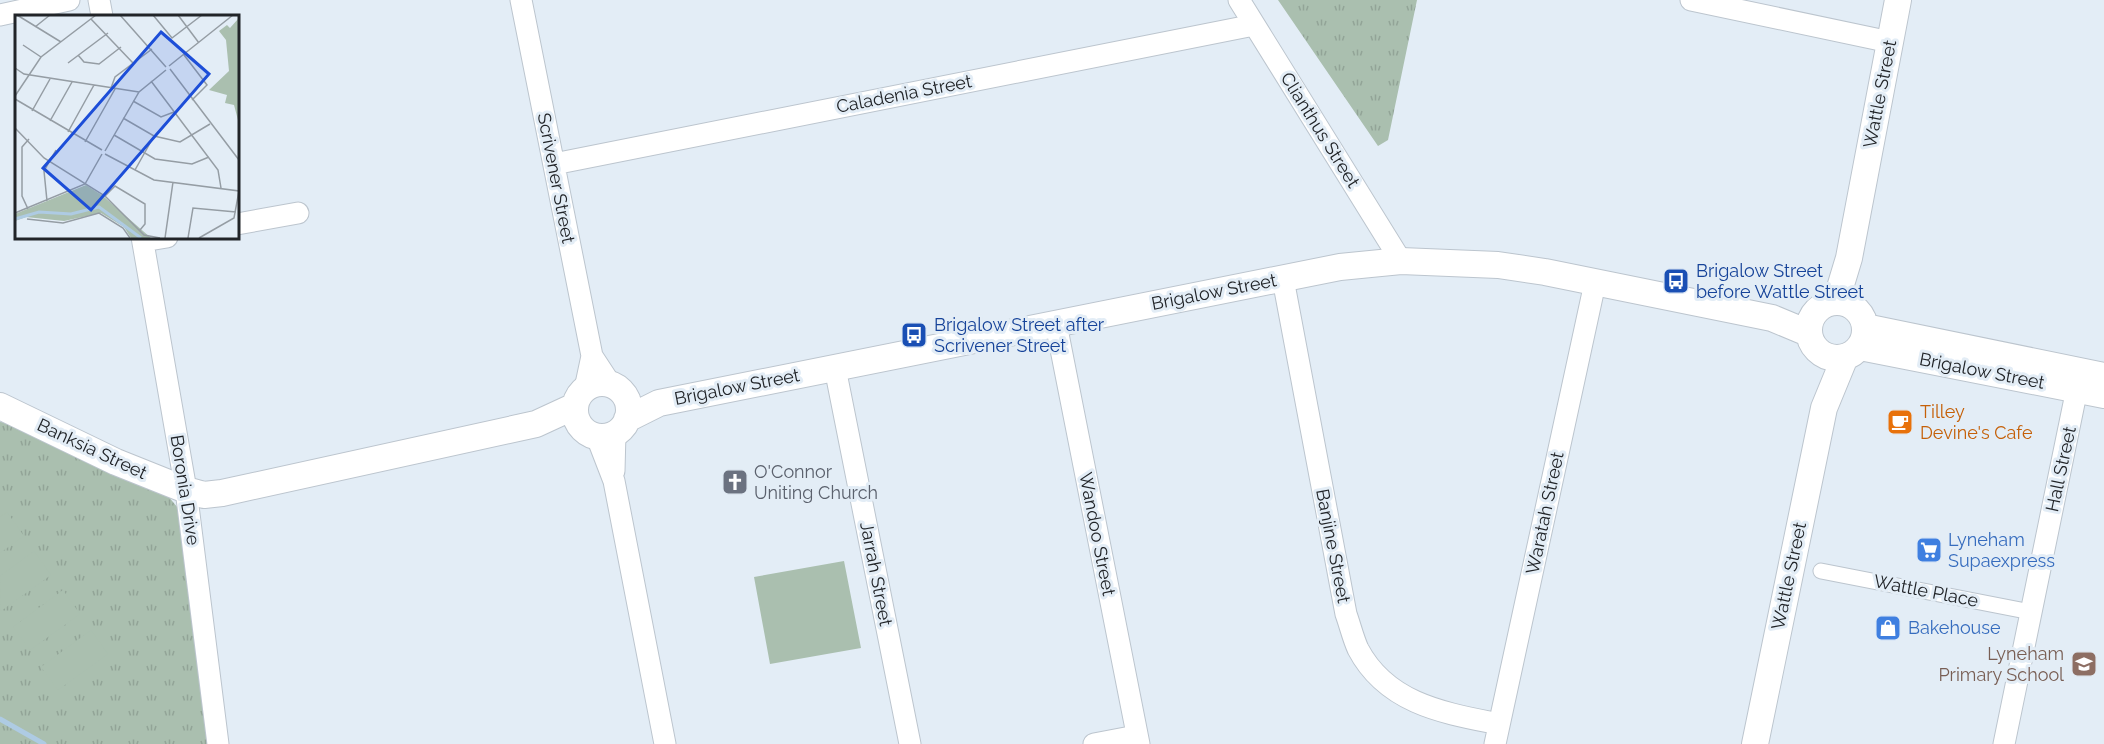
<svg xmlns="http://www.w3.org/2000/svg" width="2104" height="744" viewBox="0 0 2104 744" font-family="Raleway,sans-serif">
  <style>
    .grass { fill: url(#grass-tufts) }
    .garden { fill: #aabfaf }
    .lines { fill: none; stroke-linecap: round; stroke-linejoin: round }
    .stream { stroke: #aecbe3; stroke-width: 5 }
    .pedestrian-casing { stroke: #bcc5ce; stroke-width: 17 }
    .minor-casing { stroke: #bcc5ce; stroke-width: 23 }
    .tertiary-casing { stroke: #bcc5ce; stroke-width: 28 }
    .pedestrian { stroke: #fff; stroke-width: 15 }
    .minor { stroke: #fff; stroke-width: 21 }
    .tertiary { stroke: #fff; stroke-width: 26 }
    .labels { text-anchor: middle; stroke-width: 6; stroke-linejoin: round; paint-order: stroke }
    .street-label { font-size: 18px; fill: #212428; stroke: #e3edf6 }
    .transit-label { font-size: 18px; fill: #164399; stroke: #e3edf6; text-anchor: start }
    .food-label { font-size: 18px; fill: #c56008; stroke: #e3edf6; text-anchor: start }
    .worship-label { font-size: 18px; fill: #5b616d; stroke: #e3edf6; text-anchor: start }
    .shop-label { font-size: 18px; fill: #366cbe; stroke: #e3edf6; text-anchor: start }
    .education-label { font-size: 18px; fill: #785e54; stroke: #e3edf6; text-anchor: end }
    .inset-river { fill: none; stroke: #aecbe3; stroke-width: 3 }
    .inset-road { fill: none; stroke: #959da4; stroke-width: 1.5 }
    .view { fill: #1d4ed8; fill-opacity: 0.15; stroke: #1d4ed8; stroke-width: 3 }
    .inset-edge { fill: none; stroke: #212428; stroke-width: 3 }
  </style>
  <defs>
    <pattern id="grass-tufts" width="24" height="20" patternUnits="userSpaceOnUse" patternTransform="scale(1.5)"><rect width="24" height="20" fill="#aabfaf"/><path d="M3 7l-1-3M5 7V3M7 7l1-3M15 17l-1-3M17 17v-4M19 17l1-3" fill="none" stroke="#92a497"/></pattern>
  </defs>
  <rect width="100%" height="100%" fill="#e3edf6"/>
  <path class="grass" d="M1278 0H1417L1388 140 1378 146Z
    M0 422 20 424 168 496 178 508 214 744H0Z"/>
  <path class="garden" d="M7 512 24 536 0 553V517Z
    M34 551 51 575 1 611 0 576Z
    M844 561 861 648 770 664 754 577Z
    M63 590 80 614 30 650 13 627Z
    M91 630 108 654 58 690 41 667Z"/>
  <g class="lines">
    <path class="stream" d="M0 719 44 744"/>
    <g class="pedestrian-casing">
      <path id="pedestrian" d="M1821 571 2031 612"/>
    </g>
    <g class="minor-casing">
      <path id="minor" d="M99 0 102 16
        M521 0 592 356 611 385
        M1239 0 1401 261
        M1691 0 1890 42
        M0 15 69 0
        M554 164 1254 25
        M237 224 298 213
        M142 237 186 490 218 744
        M143 241 167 237
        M1283 279 1346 614C1350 625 1353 638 1358 649 1387 704 1444 713 1499 724
        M1056 324 1139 744
        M835 368 910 744
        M585 389 592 356
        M597 437 614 481 665 744
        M614 471 615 433
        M1094 744 1136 736
        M1495 744 1595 283
        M2004 744 2080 374"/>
    </g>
    <g class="tertiary-casing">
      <path id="tertiary" d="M1836 301 1849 258 1898 0
        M1809 330a28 28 0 1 1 56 0a28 28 0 1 1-56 0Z
        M1865 327 2104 376
        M1860 347 2104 395
        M575 410a27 27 0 1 1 54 0a27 27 0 1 1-54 0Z
        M0 406 116 462 186 490 204 495 222 493 536 424 575 406
        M627 419 659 403 1340 267 1401 261 1498 265 1545 272 1772 318 1808 333
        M1755 744 1824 408 1845 357"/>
    </g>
    <use href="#pedestrian" class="pedestrian"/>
    <use href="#minor" class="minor"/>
    <use href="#tertiary" class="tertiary"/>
  </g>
  <defs>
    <g id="bus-square" transform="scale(1.35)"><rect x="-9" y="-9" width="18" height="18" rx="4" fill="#1a4fb4" stroke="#e3edf6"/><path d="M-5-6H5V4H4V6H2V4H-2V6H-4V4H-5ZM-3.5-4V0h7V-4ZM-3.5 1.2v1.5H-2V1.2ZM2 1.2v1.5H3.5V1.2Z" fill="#fff"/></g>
    <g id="cafe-square" transform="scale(1.35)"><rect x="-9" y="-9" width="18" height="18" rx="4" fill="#e8710a" stroke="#e3edf6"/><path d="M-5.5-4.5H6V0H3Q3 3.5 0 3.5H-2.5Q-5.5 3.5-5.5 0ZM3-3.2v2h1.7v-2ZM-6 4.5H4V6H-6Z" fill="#fff"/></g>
    <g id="church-square" transform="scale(1.35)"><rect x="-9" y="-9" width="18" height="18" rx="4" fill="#6b7280" stroke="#e3edf6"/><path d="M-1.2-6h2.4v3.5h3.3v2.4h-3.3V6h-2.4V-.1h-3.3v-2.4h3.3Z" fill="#fff"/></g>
    <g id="supermarket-square" transform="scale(1.35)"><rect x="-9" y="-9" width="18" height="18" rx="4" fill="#3f7fe0" stroke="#e3edf6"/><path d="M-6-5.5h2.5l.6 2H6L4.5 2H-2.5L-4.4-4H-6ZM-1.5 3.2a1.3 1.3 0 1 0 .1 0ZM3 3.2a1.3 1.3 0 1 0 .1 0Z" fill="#fff"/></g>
    <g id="shop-square" transform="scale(1.35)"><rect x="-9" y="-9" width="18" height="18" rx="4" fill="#3f7fe0" stroke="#e3edf6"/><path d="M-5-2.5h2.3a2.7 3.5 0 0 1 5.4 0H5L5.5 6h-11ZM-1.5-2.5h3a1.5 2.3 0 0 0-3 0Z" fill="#fff"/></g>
    <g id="school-square" transform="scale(1.35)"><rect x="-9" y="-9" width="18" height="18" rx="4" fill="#8d6e63" stroke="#e3edf6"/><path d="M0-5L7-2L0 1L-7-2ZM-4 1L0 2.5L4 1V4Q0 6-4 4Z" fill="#fff"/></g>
  </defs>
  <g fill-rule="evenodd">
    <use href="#bus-square" x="1676" y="281"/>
    <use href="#bus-square" x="914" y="335"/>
    <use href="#cafe-square" x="1900" y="422"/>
    <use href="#church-square" x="735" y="482"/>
    <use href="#supermarket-square" x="1929" y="550"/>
    <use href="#shop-square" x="1888" y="628"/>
    <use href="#school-square" x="2084" y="664"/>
  </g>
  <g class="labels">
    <g class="street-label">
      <text transform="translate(904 94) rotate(-11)" y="6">Caladenia Street</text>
      <text transform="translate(1880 94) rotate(-79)" y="6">Wattle Street</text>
      <text transform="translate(1320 130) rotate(58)" y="6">Clianthus Street</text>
      <text transform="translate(556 178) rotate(79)" y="6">Scrivener Street</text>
      <text transform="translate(1214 292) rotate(-11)" y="6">Brigalow Street</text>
      <text transform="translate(1982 371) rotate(11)" y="6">Brigalow Street</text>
      <text transform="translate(737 387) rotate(-11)" y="6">Brigalow Street</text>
      <text transform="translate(92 449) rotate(25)" y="6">Banksia Street</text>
      <text transform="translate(2061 469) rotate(-78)" y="6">Hall Street</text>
      <text transform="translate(185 490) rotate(81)" y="6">Boronia Drive</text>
      <text transform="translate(1545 513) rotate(-78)" y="6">Waratah Street</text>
      <text transform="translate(1097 534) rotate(79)" y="6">Wandoo Street</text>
      <text transform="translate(1333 546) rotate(79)" y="6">Banjine Street</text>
      <text transform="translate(876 574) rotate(79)" y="6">Jarrah Street</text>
      <text transform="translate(1789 576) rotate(-78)" y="6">Wattle Street</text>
      <text transform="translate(1926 591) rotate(11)" y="6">Wattle Place</text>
    </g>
    <g class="transit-label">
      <text x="1696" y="277">Brigalow Street<tspan x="1696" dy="21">before Wattle Street</tspan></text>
      <text x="934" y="331">Brigalow Street after<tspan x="934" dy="21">Scrivener Street</tspan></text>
    </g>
    <g class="food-label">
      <text x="1920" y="418">Tilley<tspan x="1920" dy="21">Devine's Cafe</tspan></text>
    </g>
    <g class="worship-label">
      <text x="754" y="478">O'Connor<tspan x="754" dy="21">Uniting Church</tspan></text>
    </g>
    <g class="shop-label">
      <text x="1948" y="546">Lyneham<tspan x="1948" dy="21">Supaexpress</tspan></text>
      <text x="1908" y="634">Bakehouse</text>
    </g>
    <g class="education-label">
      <text x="2064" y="660">Lyneham<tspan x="2064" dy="21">Primary School</tspan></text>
    </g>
  </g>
  <g transform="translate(15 15)">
    <rect width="224" height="224" fill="#e3edf6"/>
    <path d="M223 4V105L219 90 210 88 212 80 194 75 214 56 211 25 204 16 212 10 215 13ZM71 170 88 181 136 223H116L109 212 86 198 49 206 11 202 0 206V199Z" fill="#aabfaf"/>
    <path class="inset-river" d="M0 204 24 197 56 199 84 192 126 223"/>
    <path class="inset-road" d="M2 0 46 27M105 0 151 52M138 0 157 23 187 0M163 0 184 28M76 4 118 48M20 12 35 0M8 30 26 42M63 40 69 47 84 49 106 32M169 40 192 70 177 85M53 48 93 18M154 51 218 0M0 53 9 59 124 77M155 54 224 145M136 66 203 155 206 173M96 73 100 62 137 34M0 81 26 42 81 0M0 84 87 135M118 86 146 102 159 97M17 96 35 64M108 103 139 121 165 127 195 109M35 106 57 67M0 113 29 143 90 181 129 220 145 223M53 117 79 70M99 120 140 144 177 149 194 142M70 127 100 74M90 136 124 77 151 55M90 139 139 165 224 176 219 203 184 223M120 155 139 121M90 181 100 171 130 189V209L125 215M32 186 29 156 41 135M13 194 7 181V132L14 124M0 198 70 169 87 139M12 204 48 208 84 198 108 213 115 223M150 223 158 167M173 223 178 193 221 197"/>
    <path class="view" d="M146 17 194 59 76 195 28 153Z"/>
    <rect width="224" height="224" class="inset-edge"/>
  </g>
</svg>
